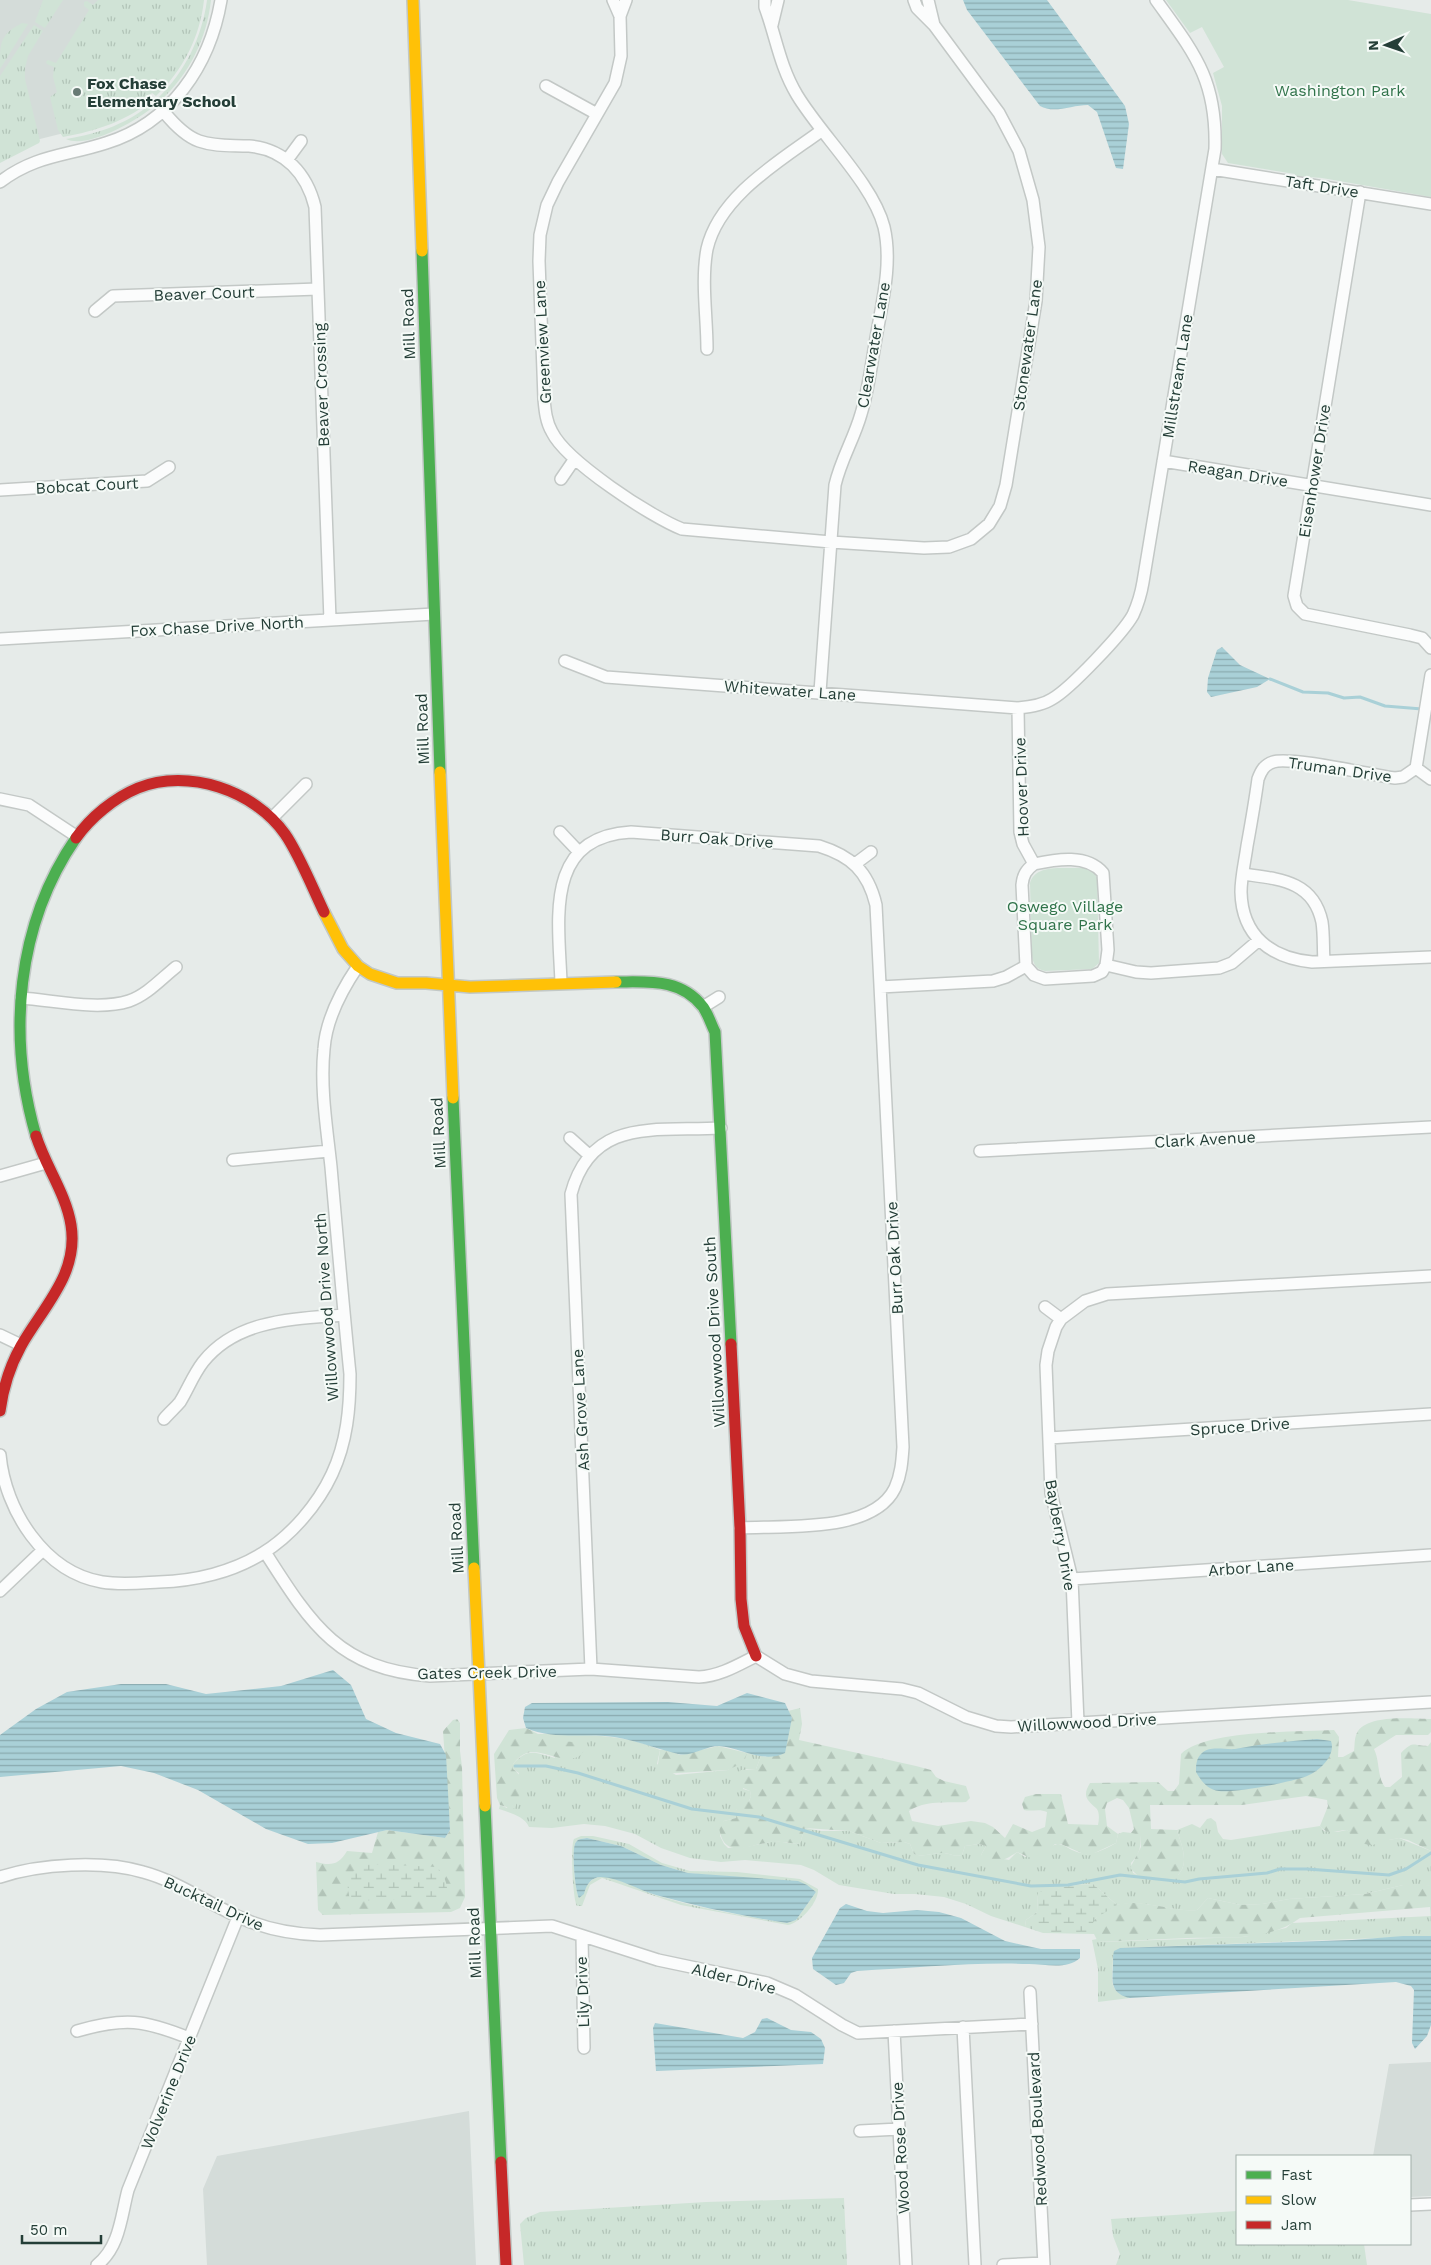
<svg xmlns="http://www.w3.org/2000/svg" width="1431" height="2265" viewBox="0 0 1431 2265" font-family="'Work Sans',sans-serif">
  <style>
    .built { fill: #d4dcd9 }
    .grass { fill: url(#grass-tufts); fill-rule: evenodd }
    .forest { fill: url(#forest-firs) }
    .wetland { fill: url(#wetland-marsh) }
    .park { fill: #d0e3d6 }
    .water { fill: url(#water-rules) }
    .lines { fill: none; stroke-linecap: round; stroke-linejoin: round }
    .stream { stroke: #a9d0d7; stroke-width: 3 }
    .street-casing { stroke: #c3c8c6; stroke-width: 14 }
    .fast-casing { stroke: #c2c8c6; stroke-width: 14 }
    .slow-casing { stroke: #c2c8c6; stroke-width: 14 }
    .jam-casing { stroke: #c2c8c6; stroke-width: 14 }
    .street { stroke: #fbfcfc; stroke-width: 11 }
    .fast { stroke: #4caf50; stroke-width: 11 }
    .slow { stroke: #ffc107; stroke-width: 11 }
    .jam { stroke: #c62828; stroke-width: 11 }
    .poi-dot { fill: #687b75; stroke: #f5faf7; stroke-width: 2 }
    .labels { text-anchor: middle; stroke-width: 4; stroke-linejoin: round; paint-order: stroke }
    .poi-label { font-size: 16px; font-weight: bold; fill: #243e37; stroke: #f5faf7; text-anchor: start }
    .park-label { font-size: 16px; fill: #30734a; stroke: #f5faf7 }
    .street-label { font-size: 16px; fill: #243e37; stroke: #f5faf7 }
  </style>
  <defs>
    <pattern id="grass-tufts" width="24" height="20" patternUnits="userSpaceOnUse" patternTransform="scale(1.25)"><rect width="24" height="20" fill="#d0e3d6"/><path d="M3 7l-1-3M5 7V3M7 7l1-3M15 17l-1-3M17 17v-4M19 17l1-3" fill="none" stroke="#b2c4b8"/></pattern>
    <pattern id="forest-firs" width="22" height="20" patternUnits="userSpaceOnUse" patternTransform="scale(1.25)"><rect width="22" height="20" fill="#d0e3d6"/><path d="M5 1l3.5 6h-7zM16 11l3.5 6h-7z" fill="#b2c4b8"/></pattern>
    <pattern id="wetland-marsh" width="20" height="14" patternUnits="userSpaceOnUse" patternTransform="scale(1.25)"><rect width="20" height="14" fill="#d0e3d6"/><path d="M1 5h8M5 5V1M11 12h8M15 12V8" fill="none" stroke="#b2c4b8"/></pattern>
    <pattern id="water-rules" width="6" height="5" patternUnits="userSpaceOnUse" patternTransform="scale(1.25)"><rect width="6" height="5" fill="#a9d0d7"/><path d="M0 2.5h6" fill="none" stroke="#89aaaf"/></pattern>
  </defs>
  <rect width="100%" height="100%" fill="#e6ebe9"/>
  <path class="built" d="M0 0H200L168 77 138 106 76 130 36 140 0 159Z
    M1431 2062V2196L1410 2197V2156H1373L1389 2064Z
    M469 2111 476 2265H207L203 2189 217 2156Z"/>
  <path class="grass" d="M43 0H63L45 28 35 22Z
    M98 0H204C200 37 183 70 156 96L152 93 149 96 154 98C128 121 96 131 63 137L58 130 50 97 57 92 53 77 54 67 47 64 46 62 48 60 56 63 89 10 84 6V2L87 1 93 5Z
    M207 0H211C207 38 189 75 160 101L158 98C185 72 202 37 207 0Z
    M22 23 28 24 0 69C0 41 0 35 22 23Z
    M34 25 43 31 28 56 25 68V79L40 141 39 143 0 163V76Z
    M156 99 159 102C142 118 88 150 66 139 98 134 131 123 156 99Z
    M549 1734C586 1735 626 1734 660 1750L657 1764 676 1775 728 1770 747 1753 761 1756 756 1769H746L743 1789 750 1791 751 1796 749 1801 736 1810V1818L724 1821 720 1836 724 1844 728 1848 746 1847 775 1841 797 1844 800 1843 805 1828 821 1831H849L881 1843 904 1842 910 1844 914 1854C924 1858 932 1852 942 1853 950 1853 953 1857 962 1855L965 1846 979 1844 986 1846 981 1855 1009 1860 1017 1852 1025 1857C1030 1855 1055 1844 1058 1844 1063 1844 1068 1848 1072 1850 1088 1858 1102 1851 1116 1843L1118 1834 1123 1832 1140 1834C1141 1848 1140 1853 1131 1863L1133 1873 1137 1875H1178C1190 1863 1181 1844 1177 1830L1192 1824 1200 1828 1207 1819 1211 1818 1216 1822 1218 1832 1223 1839 1231 1840 1320 1826 1324 1831 1337 1832 1347 1830 1352 1835 1389 1840 1399 1838 1431 1851V1886L1403 1885 1365 1894 1289 1899 1262 1904 1241 1905 1208 1898 1197 1910C1169 1912 1148 1899 1117 1905L1093 1884 1076 1885 1038 1893 1037 1912 1026 1920 1025 1927 991 1916 966 1904 944 1897 915 1894H894L839 1885 814 1870 801 1865 745 1860 721 1862 690 1858 661 1848 635 1834 605 1826 584 1824 552 1828 529 1827C524 1816 510 1813 499 1809L500 1805 507 1808 519 1773 513 1769V1764C528 1747 536 1753 555 1758Z
    M581 1836H593L629 1844 662 1863 690 1871 737 1872 800 1879 818 1889C819 1902 800 1923 788 1925L681 1905 602 1878 590 1885 582 1906H577C573 1901 570 1846 574 1839ZM587 1838 621 1846 661 1865 688 1873 770 1881 816 1892 796 1920 787 1923C743 1916 698 1908 655 1895 640 1890 615 1875 600 1877 589 1878 584 1890 579 1898 575 1891 571 1847 576 1842 579 1838 583 1839 587 1838Z
    M1431 1916V1936L1120 1948 1113 1956C1113 1978 1106 1991 1130 1998L1098 2002V1969L1092 1940 1097 1939 1099 1942 1244 1937 1286 1928 1292 1923Z
    M844 2198 847 2265H524L520 2224 526 2218 540 2212 706 2202Z
    M1237 2211V2244H1364L1367 2265H1116L1120 2254 1113 2236 1111 2219Z"/>
  <path class="forest" d="M800 1708 802 1724 799 1740 916 1766 931 1770 936 1777 944 1781 966 1786 970 1798 966 1802C947 1803 925 1800 909 1811L912 1821 938 1826 971 1821 985 1823 993 1827 1005 1838 1013 1824 1032 1832 1045 1827 1047 1812C1039 1808 1032 1812 1024 1810L1022 1804 1025 1797 1036 1794H1061L1068 1824 1098 1825C1099 1820 1100 1812 1096 1808 1087 1800 1082 1796 1090 1783L1158 1782 1168 1791H1174L1179 1784 1181 1754C1205 1730 1298 1732 1334 1730L1339 1737 1338 1757H1343L1354 1751C1355 1744 1354 1737 1358 1731 1371 1714 1412 1719 1431 1719V1732L1428 1735H1396L1374 1749C1380 1761 1377 1777 1385 1787H1390L1402 1777 1401 1753C1414 1740 1413 1746 1428 1746L1431 1742V1851L1408 1840 1399 1838 1389 1840 1388 1843 1370 1845 1360 1843 1355 1841 1347 1830C1337 1830 1329 1837 1320 1826L1328 1806 1327 1800 1306 1796 1242 1805H1150L1151 1829 1177 1830C1181 1844 1190 1863 1178 1875H1137L1130 1868 1141 1847 1140 1835 1131 1833 1134 1829 1129 1808 1123 1800 1117 1798 1107 1803 1105 1809 1107 1826 1118 1834 1116 1843 1088 1856 1061 1844H1055L1043 1855 1033 1859 1017 1852C1004 1861 994 1865 981 1855L986 1846 979 1844 965 1846 962 1855C953 1857 950 1853 942 1853 933 1852 924 1858 914 1854L910 1844 904 1842 881 1843 849 1831 805 1828 800 1843 797 1844C789 1843 780 1841 773 1842 749 1844 724 1862 719 1827L724 1821 736 1818V1810L739 1804 749 1801 751 1796 750 1791 736 1785 735 1777 741 1770 756 1769 761 1756 766 1757 792 1718 788 1711Z
    M457 1719 460 1723V1751L462 1767 465 1897 460 1908 451 1912 323 1915 318 1910 316 1862C331 1866 339 1865 347 1851L372 1853 378 1832 387 1830 445 1838 450 1830 443 1731 453 1720Z
    M526 1728 538 1734H549L552 1740 583 1743 585 1746C581 1771 544 1751 533 1752 524 1752 518 1758 513 1764V1769C528 1779 520 1794 515 1808L513 1809 500 1805 497 1798 494 1754 509 1730Z
    M718 1746 747 1753 744 1762 728 1770 661 1774 657 1771 660 1750H668L680 1755Z
    M1419 1884 1431 1886V1921L1430 1907 1300 1918C1268 1942 1225 1937 1188 1938 1158 1939 1128 1941 1098 1942L1090 1926C1117 1884 1160 1913 1197 1910L1208 1898 1241 1905 1262 1904 1289 1899 1365 1894 1403 1885Z"/>
  <path class="wetland" d="M370 1864 437 1867C444 1875 448 1883 447 1895L439 1898 350 1901 347 1883 350 1874 358 1868Z
    M1093 1884 1117 1905 1096 1918 1091 1926 1095 1934 1043 1933 1025 1927 1026 1920 1037 1912 1038 1892 1076 1885Z"/>
  <path class="park" d="M1166 0H1348L1431 14V197L1322 178 1295 176V174L1228 163 1222 154V106L1213 73 1224 67 1202 27 1190 33Z
    M1083 868 1093 871 1097 878 1099 963 1092 969 1045 971C1036 969 1033 964 1032 955L1030 883C1035 863 1066 869 1083 868Z"/>
  <path class="water" d="M963 0H1047L1125 106 1129 124 1123 169 1116 168 1097 112 1088 105C1072 105 1054 114 1040 106L967 10Z
    M1222 647 1240 665 1270 679 1257 687 1211 697 1207 692 1208 678 1217 650Z
    M333 1670 351 1685 366 1719 396 1733 440 1744 446 1755 450 1830 445 1838 387 1830 332 1843 308 1844 266 1829 198 1790 154 1773 121 1766 0 1777V1735L36 1709 67 1692 121 1684H166L206 1694 281 1686Z
    M747 1693 785 1703 792 1718 785 1753C763 1764 742 1748 719 1746 706 1746 691 1757 678 1754 654 1748 630 1738 605 1736 579 1734 550 1739 526 1728L523 1718 525 1707 532 1703 668 1702 717 1706Z
    M1317 1739 1331 1741C1336 1755 1320 1771 1307 1776 1292 1782 1235 1793 1219 1791 1208 1790 1201 1781 1196 1772 1196 1766 1196 1759 1201 1754 1209 1745 1224 1750 1235 1749 1262 1744 1289 1741 1317 1739Z
    M587 1838 621 1846 661 1865 688 1873 798 1881 807 1885 816 1892 796 1920 787 1923C743 1916 699 1907 656 1895 638 1890 620 1878 601 1877 591 1877 586 1885 584 1894L579 1898C575 1891 571 1847 576 1842 579 1838 583 1839 587 1838Z
    M846 1904 867 1911 883 1913 917 1910 939 1912 961 1918 1005 1941 1041 1949H1080V1958C1067 1970 1045 1964 1029 1964 972 1962 914 1968 857 1971L851 1973 844 1983 836 1985 813 1969 812 1958 840 1908Z
    M1403 1936H1431V2025L1427 2036 1415 2049 1412 2043 1414 1990 1411 1986 1396 1982 1130 1998C1106 1992 1114 1977 1113 1956L1114 1951 1120 1948 1352 1940Z
    M767 2018 791 2030 811 2032 821 2039 825 2048 823 2064 656 2071 653 2028 655 2023 743 2038 755 2032 762 2019Z"/>
  <g class="lines">
    <path class="stream" d="M1270 679 1303 692 1328 693 1344 698 1360 697 1385 706 1422 709
      M515 1766H546L578 1773 692 1809 759 1817 918 1865 1031 1886 1068 1885 1120 1875 1185 1882 1199 1879 1267 1873 1280 1869H1307L1389 1875 1406 1869 1431 1853"/>
    <g class="street-casing">
      <path id="street" d="M613 0 620 16
        M626 0 620 16 621 56 615 83 558 182 547 205 540 235 539 261 544 399C545 410 546 422 552 432 566 461 651 517 682 529L831 542 924 548 949 547 971 539 989 524 1000 506 1006 485 1036 301 1039 247 1033 200 1019 151 999 113 934 25 917 8 914 0
        M765 0V7C776 37 780 67 797 95 821 135 873 184 884 227 893 265 881 306 875 344 871 367 868 392 861 414 854 439 841 459 835 485L820 692
        M928 0 934 25
        M772 25 778 0
        M546 86 597 114
        M164 112C173 123 185 136 199 141 216 147 232 145 249 146 285 149 307 174 315 207L330 620
        M287 160 301 141
        M1212 169 1431 204
        M0 182C35 155 66 156 106 143 171 123 210 65 221 0
        M1360 192 1294 596 1297 606 1305 614 1410 635 1422 638 1431 648
        M95 311 113 296 318 289
        M707 349C707 317 701 281 707 249 719 196 780 161 821 131
        M1163 461 1431 505
        M561 479 574 460
        M0 490 147 481 169 467
        M0 639 434 614
        M565 661 606 677 1018 708C1029 707 1043 705 1052 699 1070 689 1123 633 1133 615 1138 604 1141 594 1143 582L1215 149C1217 79 1194 53 1156 0
        M1018 708 1020 832 1023 844 1034 864C1026 870 1023 875 1022 885L1026 966
        M1416 768 1431 675
        M1431 779 1416 768 1403 777 1395 778C1371 775 1290 756 1273 762 1264 765 1261 771 1258 779 1255 801 1251 824 1247 846 1245 861 1241 877 1241 892 1242 936 1271 958 1312 962L1431 957
        M0 799 29 805 76 836
        M272 818 306 784
        M560 832 579 852
        M855 864 871 852
        M1034 864C1057 859 1087 854 1103 873L1108 950 1106 965
        M1243 874C1278 879 1313 880 1322 922 1324 935 1323 949 1324 961
        M561 983C559 921 543 837 631 832L819 846C851 856 868 871 876 905L903 1447C902 1462 901 1475 895 1488 873 1534 783 1525 740 1528
        M880 987 993 981 1006 977 1026 966 1034 975 1045 979 1093 976 1102 972 1106 965 1136 972 1151 973 1219 968 1232 963 1259 940
        M21 998C53 1000 98 1011 129 1001 147 995 162 978 176 967
        M703 1007 719 997
        M570 1138 589 1155
        M980 1151 1431 1127
        M233 1160 329 1151
        M0 1176 46 1163
        M1045 1307 1061 1319
        M0 1335 21 1345
        M164 1419C169 1413 175 1408 180 1402 188 1389 193 1375 203 1362 237 1319 294 1319 344 1315
        M1049 1438 1431 1414
        M0 1455C5 1510 44 1572 102 1582 121 1585 140 1583 159 1582 195 1581 233 1572 263 1553 292 1535 318 1504 332 1474 347 1442 350 1408 350 1374 343 1305 337 1236 331 1167 327 1129 320 1088 324 1049 326 1019 341 991 358 966
        M265 1552C311 1624 338 1669 430 1676L591 1669 699 1677C720 1676 738 1665 756 1656L785 1674 811 1681 902 1689 918 1693 966 1717 996 1726 1011 1727 1431 1702
        M1072 1579 1431 1555
        M0 1591 43 1550
        M591 1669 571 1194C592 1116 657 1132 721 1128
        M1078 1723 1072 1579 1051 1493 1046 1365 1048 1351 1056 1327 1061 1319 1085 1301 1107 1294 1431 1276
        M0 1877C40 1864 102 1860 143 1872 177 1881 207 1903 239 1917 265 1929 292 1934 320 1935L552 1926 658 1960 767 1983 795 1995 842 2025 858 2033 1032 2024
        M582 1936 584 2048
        M1030 1992 1044 2265
        M963 2027 975 2265
        M77 2031C125 2017 144 2020 189 2038
        M894 2031 906 2265
        M860 2131 899 2129
        M1410 2205 1431 2204
        M97 2265C120 2247 121 2216 128 2190L238 1917
        M1003 2265 1044 2263"/>
    </g>
    <g class="fast-casing">
      <path id="fast" d="M422 251 440 772
        M616 982C648 982 681 978 703 1007 708 1014 711 1024 715 1032L731 1344
        M453 1098 474 1568
        M36 1136C7 1036 16 925 76 838
        M485 1806 501 2162"/>
    </g>
    <g class="slow-casing">
      <path id="slow" d="M413 0 422 251
        M440 772 453 1098
        M324 912 343 949 358 966 370 974 397 983H426L470 987 616 982
        M474 1568 485 1806"/>
    </g>
    <g class="jam-casing">
      <path id="jam" d="M76 838C91 817 114 798 138 788 188 768 254 790 285 834 299 854 313 889 324 912
        M731 1344 740 1528 741 1599 744 1626 756 1656
        M0 1411C3 1388 10 1366 21 1346 43 1307 79 1274 71 1225 66 1194 46 1167 36 1136
        M501 2162 506 2265"/>
    </g>
    <use href="#street" class="street"/>
    <use href="#fast" class="fast"/>
    <use href="#slow" class="slow"/>
    <use href="#jam" class="jam"/>
  </g>
  <circle class="poi-dot" cx="77" cy="92" r="5"/>
  <g class="labels">
    <g class="poi-label">
      <text x="87" y="89">Fox Chase<tspan x="87" dy="18">Elementary School</tspan></text>
    </g>
    <g class="park-label">
      <text x="1340" y="96">Washington Park</text>
      <text x="1065" y="912">Oswego Village<tspan x="1065" dy="18">Square Park</tspan></text>
    </g>
    <g class="street-label">
      <text transform="translate(1322 186) rotate(9)" y="6">Taft Drive</text>
      <text transform="translate(204 293) rotate(-2)" y="6">Beaver Court</text>
      <text transform="translate(408 324) rotate(-92)" y="6">Mill Road</text>
      <text transform="translate(542 342) rotate(-93)" y="6">Greenview Lane</text>
      <text transform="translate(873 345) rotate(-80)" y="6">Clearwater Lane</text>
      <text transform="translate(1027 345) rotate(-82)" y="6">Stonewater Lane</text>
      <text transform="translate(1177 376) rotate(-81)" y="6">Millstream Lane</text>
      <text transform="translate(321 385) rotate(-92)" y="6">Beaver Crossing</text>
      <text transform="translate(1314 471) rotate(-81)" y="6">Eisenhower Drive</text>
      <text transform="translate(1238 473) rotate(9)" y="6">Reagan Drive</text>
      <text transform="translate(87 485) rotate(-3)" y="6">Bobcat Court</text>
      <text transform="translate(217 626) rotate(-3)" y="6">Fox Chase Drive North</text>
      <text transform="translate(790 690) rotate(4)" y="6">Whitewater Lane</text>
      <text transform="translate(422 729) rotate(-92)" y="6">Mill Road</text>
      <text transform="translate(1340 769) rotate(8)" y="6">Truman Drive</text>
      <text transform="translate(1021 787) rotate(-92)" y="6">Hoover Drive</text>
      <text transform="translate(717 838) rotate(4)" y="6">Burr Oak Drive</text>
      <text transform="translate(438 1133) rotate(-93)" y="6">Mill Road</text>
      <text transform="translate(1205 1139) rotate(-3)" y="6">Clark Avenue</text>
      <text transform="translate(894 1258) rotate(-93)" y="6">Burr Oak Drive</text>
      <text transform="translate(326 1307) rotate(-94)" y="6">Willowwood Drive North</text>
      <text transform="translate(714 1332) rotate(-93)" y="6">Willowwood Drive South</text>
      <text transform="translate(580 1410) rotate(-93)" y="6">Ash Grove Lane</text>
      <text transform="translate(1240 1426) rotate(-4)" y="6">Spruce Drive</text>
      <text transform="translate(1061 1535) rotate(80)" y="6">Bayberry Drive</text>
      <text transform="translate(456 1538) rotate(-93)" y="6">Mill Road</text>
      <text transform="translate(1251 1567) rotate(-4)" y="6">Arbor Lane</text>
      <text transform="translate(487 1672) rotate(-1)" y="6">Gates Creek Drive</text>
      <text transform="translate(1087 1722) rotate(-3)" y="6">Willowwood Drive</text>
      <text transform="translate(214 1903) rotate(25)" y="6">Bucktail Drive</text>
      <text transform="translate(474 1943) rotate(-92)" y="6">Mill Road</text>
      <text transform="translate(734 1978) rotate(14)" y="6">Alder Drive</text>
      <text transform="translate(582 1992) rotate(-92)" y="6">Lily Drive</text>
      <text transform="translate(168 2092) rotate(-68)" y="6">Wolverine Drive</text>
      <text transform="translate(1037 2129) rotate(-93)" y="6">Redwood Boulevard</text>
      <text transform="translate(900 2148) rotate(-93)" y="6">Wood Rose Drive</text>
    </g>
  </g>
  <rect x="1236" y="2155" width="175" height="90" fill="#f5faf7" stroke="#a1afaa"/>
  <rect x="1246" y="2171" width="25" height="8" fill="#4caf50" stroke="#a1afaa"/>
  <text x="1281" y="2180" font-size="15" fill="#243e37">Fast</text>
  <rect x="1246" y="2196" width="25" height="8" fill="#ffc107" stroke="#a1afaa"/>
  <text x="1281" y="2205" font-size="15" fill="#243e37">Slow</text>
  <rect x="1246" y="2221" width="25" height="8" fill="#c62828" stroke="#a1afaa"/>
  <text x="1281" y="2230" font-size="15" fill="#243e37">Jam</text>
  <g transform="translate(1386 45) rotate(268)" stroke="#f5faf7" stroke-width="4" paint-order="stroke">
  <path d="M0-4L9 19L0 12L-9 19Z" fill="#243e37"/>
  <text y="-8" font-size="14" font-weight="bold" text-anchor="middle" fill="#243e37">N</text>
  </g>
  <path d="M22 2235v8h79v-8" fill="none" stroke="#243e37" stroke-width="2.5"/>
  <text x="30" y="2235" font-size="15" fill="#243e37" stroke="#f5faf7" stroke-width="4" paint-order="stroke">50 m</text>
</svg>
